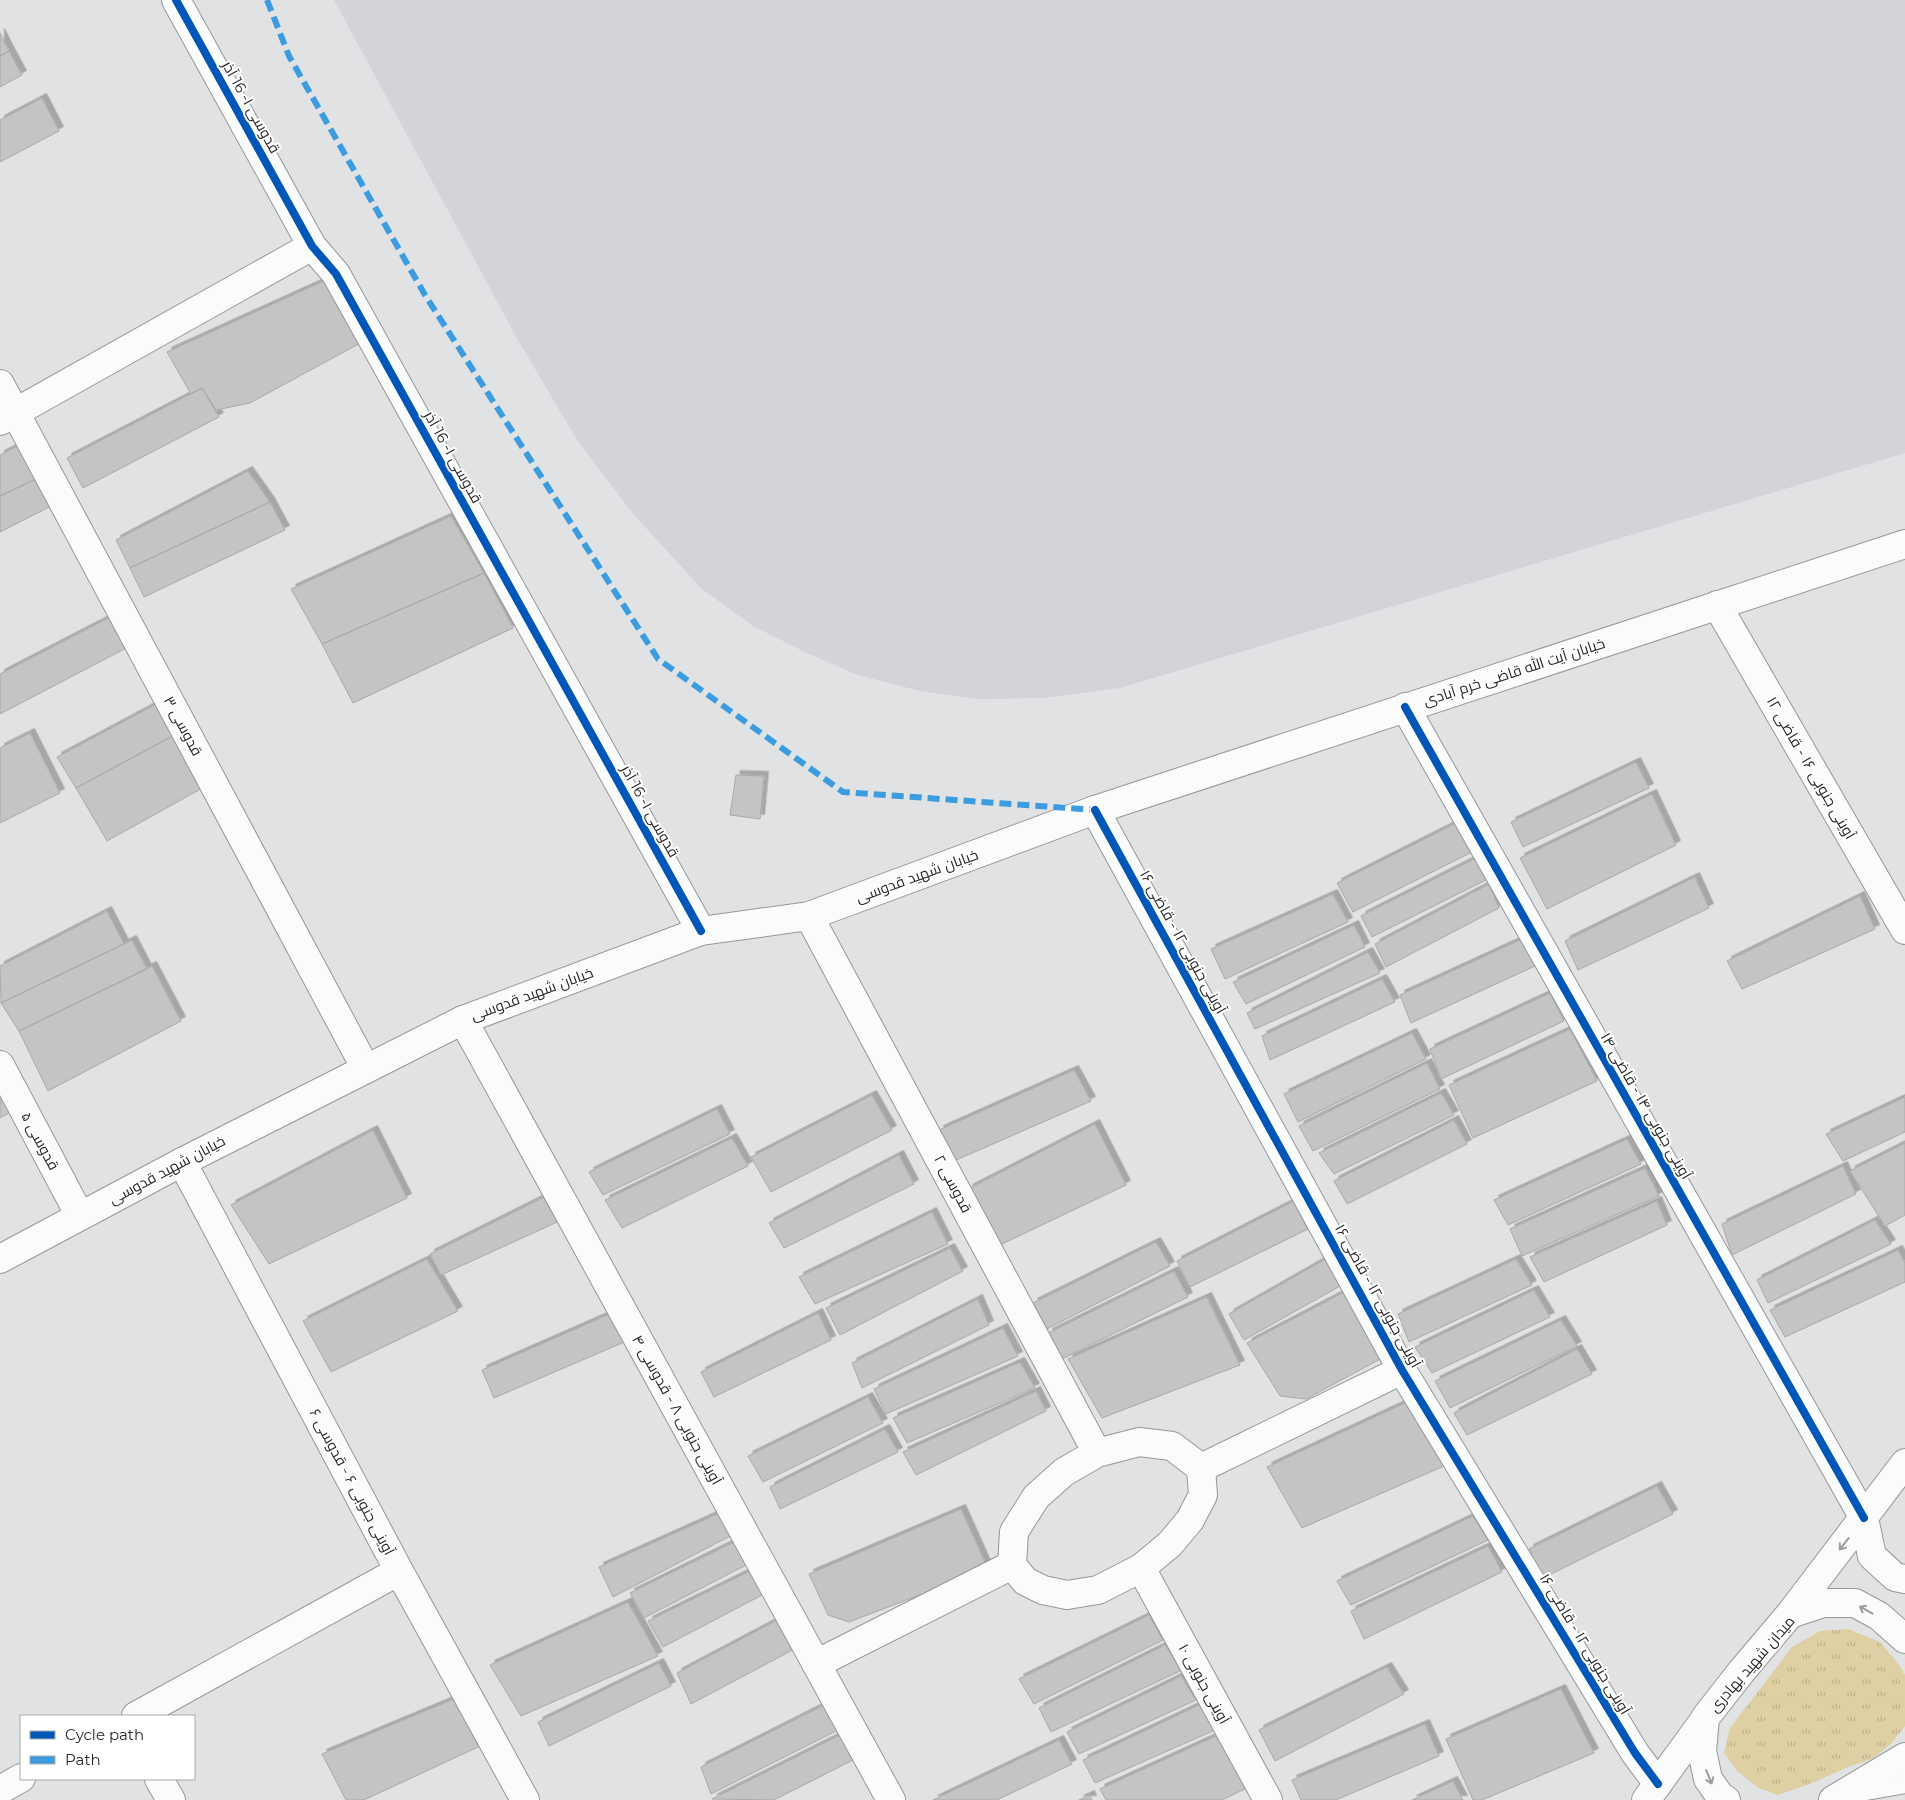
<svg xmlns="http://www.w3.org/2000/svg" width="1905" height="1800" viewBox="0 0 1905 1800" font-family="Montserrat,Cairo,sans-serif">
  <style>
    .built { fill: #d2d4da }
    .park { fill: url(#park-tufts) }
    .building { fill: #c3c4c5; stroke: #a8a9aa; filter: url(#shadow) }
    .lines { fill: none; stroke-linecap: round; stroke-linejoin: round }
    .minor-casing { stroke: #969798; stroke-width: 30 }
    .tertiary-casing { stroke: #969798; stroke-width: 30 }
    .secondary-casing { stroke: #969798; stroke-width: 30 }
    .primary-casing { stroke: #969798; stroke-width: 30 }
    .minor { stroke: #fafbfb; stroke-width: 28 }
    .tertiary { stroke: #fafbfb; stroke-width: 28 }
    .secondary { stroke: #fafbfb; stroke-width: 28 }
    .primary { stroke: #fafbfb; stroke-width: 28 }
    .quiet { stroke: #3c9ce0; stroke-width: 6; stroke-dasharray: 12 6; stroke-linecap: butt }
    .cycleway-casing { stroke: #fff; stroke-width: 11 }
    .cycleway { stroke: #0057b8; stroke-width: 8 }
    .oneway { stroke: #9b9c9c }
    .labels { text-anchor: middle; stroke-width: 4; stroke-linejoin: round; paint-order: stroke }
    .street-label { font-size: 15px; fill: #262728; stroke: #fff }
  </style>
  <defs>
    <pattern id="park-tufts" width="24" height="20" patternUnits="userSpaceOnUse" patternTransform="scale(1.25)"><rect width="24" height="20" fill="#dfd0a3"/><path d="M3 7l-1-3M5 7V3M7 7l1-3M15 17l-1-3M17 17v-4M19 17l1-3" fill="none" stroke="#bfb38c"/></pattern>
    <filter id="shadow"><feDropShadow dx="4.5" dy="-4.5" stdDeviation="0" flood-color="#0004"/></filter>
  </defs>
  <rect width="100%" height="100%" fill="#e1e2e3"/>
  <path class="built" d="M334 0H1905V453L1120 688 1043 698 977 699 920 691 858 675 811 655 753 626 702 589 634 515 577 440 518 340Z"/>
  <path class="park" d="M1848 1629 1880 1642 1900 1666 1905 1675V1726L1890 1745 1872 1759 1848 1767 1815 1782 1778 1795 1759 1788 1738 1772 1724 1753 1730 1728 1792 1647 1820 1631Z"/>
  <path class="building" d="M0 33 9 51 0 56Z
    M9 51 22 75 0 87V56Z
    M42 98 59 131 0 162V120Z
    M328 279 364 341 250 403 216 410 202 388 191 394 167 352Z
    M202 388 219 417 83 488 67 458Z
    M22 444 42 476 0 496V455Z
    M248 471 270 502 130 568 116 540Z
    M42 476 55 504 0 532V496Z
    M270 502 285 530 144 597 130 568Z
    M451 516 484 573 322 644 291 589Z
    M484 573 513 628 353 703 322 644Z
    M116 614 132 645 0 714V674Z
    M162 701 180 732 76 788 57 757Z
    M180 732 208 785 107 841 76 788Z
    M30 733 60 793 0 823V748Z
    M1636 762 1649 788 1523 847 1511 822Z
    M736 775 764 776 760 819 730 815Z
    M1652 794 1676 845 1547 909 1520 858Z
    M1456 823 1472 852 1353 912 1337 883Z
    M1476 858 1486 880 1372 937 1361 916Z
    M1695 877 1709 908 1578 970 1565 941Z
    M1489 884 1499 908 1386 967 1375 944Z
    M1333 894 1348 922 1225 979 1211 949Z
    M1860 896 1875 929 1742 989 1727 961Z
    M107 911 124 944 1 1003 0 966Z
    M1354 925 1365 947 1246 1004 1233 982Z
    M1522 939 1535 966 1411 1023 1400 995Z
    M132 940 147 969 19 1031 1 1003Z
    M1368 952 1380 973 1255 1029 1247 1013Z
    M152 966 181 1021 48 1091 19 1031Z
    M1382 979 1395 1002 1270 1060 1262 1036Z
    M1550 993 1564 1021 1441 1079 1430 1049Z
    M1570 1029 1597 1081 1473 1138 1449 1085Z
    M1412 1033 1426 1059 1298 1122 1284 1094Z
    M1427 1063 1440 1089 1313 1151 1299 1126Z
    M1074 1070 1091 1101 954 1161 939 1130Z
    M0 1084 15 1110 0 1118Z
    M1441 1093 1454 1115 1334 1174 1319 1153Z
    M872 1095 892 1130 771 1192 751 1157Z
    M1905 1097V1132L1843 1161 1826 1134Z
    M717 1109 730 1134 603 1195 589 1172Z
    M1454 1120 1467 1144 1347 1204 1334 1181Z
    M1095 1124 1126 1185 1000 1245 968 1189Z
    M373 1130 407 1198 269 1264 231 1205Z
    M732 1138 748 1166 622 1228 605 1200Z
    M1627 1139 1641 1164 1508 1225 1494 1200Z
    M1905 1143V1215L1885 1226 1850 1171Z
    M899 1155 914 1184 784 1248 769 1223Z
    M1843 1166 1856 1194 1732 1255 1722 1224Z
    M1645 1168 1659 1196 1522 1256 1510 1229Z
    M550 1194 564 1219 441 1275 430 1254Z
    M1294 1201 1308 1229 1190 1287 1177 1261Z
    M1657 1201 1667 1225 1544 1282 1530 1257Z
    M932 1212 948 1244 815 1304 799 1277Z
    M1875 1220 1891 1244 1768 1303 1757 1280Z
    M1156 1242 1170 1266 1047 1329 1033 1303Z
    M950 1248 963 1271 840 1335 826 1308Z
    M1898 1250 1905 1263V1282L1785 1337 1770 1310Z
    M1329 1257 1342 1285 1244 1340 1229 1314Z
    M427 1259 458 1311 331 1372 303 1321Z
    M1516 1259 1532 1285 1409 1342 1398 1314Z
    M1174 1271 1188 1297 1060 1360 1048 1333Z
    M1350 1289 1386 1356 1306 1399 1280 1396 1247 1343Z
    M1534 1290 1550 1317 1432 1373 1415 1347Z
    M1207 1297 1240 1365 1102 1418 1068 1359Z
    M978 1299 989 1325 862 1388 852 1363Z
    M614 1312 629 1340 494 1398 482 1370Z
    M818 1313 831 1340 714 1397 701 1372Z
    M1561 1320 1577 1346 1450 1408 1435 1381Z
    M1003 1328 1018 1356 886 1414 874 1389Z
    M1577 1349 1592 1374 1467 1435 1454 1413Z
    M1020 1362 1035 1388 907 1443 893 1418Z
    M1036 1391 1046 1411 916 1475 903 1452Z
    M868 1397 883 1423 763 1482 748 1456Z
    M1407 1402 1444 1466 1302 1528 1267 1467Z
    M885 1429 898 1452 780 1509 770 1487Z
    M1657 1486 1673 1514 1543 1578 1529 1549Z
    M961 1509 988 1569 849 1622 828 1615 809 1574Z
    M726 1510 738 1532 613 1597 599 1567Z
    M1473 1516 1488 1540 1351 1605 1337 1581Z
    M740 1539 752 1562 644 1618 630 1593Z
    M1488 1546 1502 1572 1364 1639 1351 1611Z
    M756 1568 768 1592 663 1647 648 1621Z
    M628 1602 658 1656 521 1716 490 1665Z
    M1149 1615 1163 1640 1034 1704 1019 1679Z
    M783 1617 800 1646 691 1704 677 1673Z
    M1165 1645 1182 1670 1051 1732 1039 1708Z
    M659 1663 671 1686 549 1746 538 1722Z
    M1387 1667 1404 1694 1275 1761 1259 1730Z
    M1181 1676 1196 1700 1079 1754 1067 1732Z
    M1561 1689 1594 1753 1482 1800H1473L1446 1739Z
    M468 1693 491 1741 364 1800H346L322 1754Z
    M826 1704 838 1730 711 1794 701 1767Z
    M1201 1704 1215 1730 1095 1783 1083 1760Z
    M1425 1724 1439 1756 1336 1800H1301L1292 1780Z
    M842 1734 855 1759 774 1800 712 1799Z
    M1220 1734 1249 1787 1222 1800H1106L1100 1789Z
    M1059 1740 1072 1764 997 1800H933Z
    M1453 1781 1463 1800H1412Z
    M1090 1795 1092 1800H1079Z"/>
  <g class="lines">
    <g class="minor-casing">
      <path id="minor" d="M176 0 312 246 336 274 701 931
        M0 384 366 1069
        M0 421 312 246
        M1717 605 1905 930
        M1405 707 1864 1518
        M1095 810 1402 1370 1635 1753 1658 1784
        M809 916 1097 1453
        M463 1020 891 1800
        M0 1065 80 1216
        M182 1162 399 1571 525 1800
        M1139 1442 1172 1446 1201 1468 1203 1495 1190 1520 1170 1544 1141 1568 1098 1590 1067 1595 1043 1590 1025 1581 1012 1565 1014 1532 1036 1497 1064 1472 1097 1453Z
        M1201 1468 1402 1370
        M1141 1568 1268 1800
        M816 1664 1012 1565
        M136 1716 399 1571
        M159 1779 171 1800
        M0 1790 21 1778"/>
    </g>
    <g class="tertiary-casing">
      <path id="tertiary" d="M1854 1788 1905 1779"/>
    </g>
    <g class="secondary-casing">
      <path id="secondary" d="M0 1259 182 1162 463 1020 701 931 809 916 1095 810 1905 544"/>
    </g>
    <g class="primary-casing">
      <path id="primary" d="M1864 1518 1872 1556 1895 1577 1905 1579
        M1790 1614 1905 1463
        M1646 1800 1705 1719
        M1726 1800 1720 1796 1708 1779 1702 1751 1705 1718 1741 1672 1790 1614 1823 1603H1855L1879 1616 1905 1639
        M1833 1800 1905 1757"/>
    </g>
    <use href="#minor" class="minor"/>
    <use href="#tertiary" class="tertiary"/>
    <use href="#secondary" class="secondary"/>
    <use href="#primary" class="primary"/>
    <path class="quiet" d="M267 0 289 56 425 295 658 659 843 792 1095 810"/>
    <g class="cycleway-casing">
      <path id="cycleway" d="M176 0 312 246 336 274 701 931
        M1405 707 1864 1518
        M1095 810 1402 1370 1635 1753 1658 1784"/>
    </g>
    <use href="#cycleway" class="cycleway"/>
  </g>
  <defs><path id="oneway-shaft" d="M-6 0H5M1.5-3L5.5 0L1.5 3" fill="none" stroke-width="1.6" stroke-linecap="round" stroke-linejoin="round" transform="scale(1.25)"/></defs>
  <g class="oneway">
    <use href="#oneway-shaft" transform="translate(1844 1544) rotate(128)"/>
    <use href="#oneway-shaft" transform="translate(1866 1610) rotate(-151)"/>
    <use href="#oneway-shaft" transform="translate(1709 1777) rotate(68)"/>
  </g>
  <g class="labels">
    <g class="street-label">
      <text transform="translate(251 107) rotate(61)" y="5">قدوسی ۱- 16 آذر</text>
      <text transform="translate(453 457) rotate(61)" y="5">قدوسی ۱- 16 آذر</text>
      <text transform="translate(1514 672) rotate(-18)" y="5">خیابان آیت الله قاضی خرم آبادی</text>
      <text transform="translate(183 726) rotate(62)" y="5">قدوسی ۳</text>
      <text transform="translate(1811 768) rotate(60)" y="5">آوینی جنوبی ۱۶ - قاضی ۱۲</text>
      <text transform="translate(650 811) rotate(61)" y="5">قدوسی ۱- 16 آذر</text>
      <text transform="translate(917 876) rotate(-20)" y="5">خیابان شهید قدوسی</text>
      <text transform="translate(1183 942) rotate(61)" y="5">آوینی جنوبی ۱۲ - قاضی ۱۶</text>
      <text transform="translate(532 994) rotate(-20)" y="5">خیابان شهید قدوسی</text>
      <text transform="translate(1646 1106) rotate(60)" y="5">آوینی جنوبی ۱۴ - قاضی ۱۴</text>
      <text transform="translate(40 1141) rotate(62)" y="5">قدوسی ۵</text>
      <text transform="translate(167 1170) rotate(-28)" y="5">خیابان شهید قدوسی</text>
      <text transform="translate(953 1184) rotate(62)" y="5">قدوسی ۲</text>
      <text transform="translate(1378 1296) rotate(61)" y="5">آوینی جنوبی ۱۲ - قاضی ۱۶</text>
      <text transform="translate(677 1410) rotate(61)" y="5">آوینی جنوبی ۸ - قدوسی ۴</text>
      <text transform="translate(352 1482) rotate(62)" y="5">آوینی جنوبی ۶ - قدوسی ۶</text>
      <text transform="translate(1585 1644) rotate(59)" y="5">آوینی جنوبی ۱۲ - قاضی ۱۶</text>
      <text transform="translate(1752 1664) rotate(-49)" y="5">میدان شهید بهادری</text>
      <text transform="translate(1204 1684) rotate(61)" y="5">آوینی جنوبی ۱۰</text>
    </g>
  </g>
  <rect x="20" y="1715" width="175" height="65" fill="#ffffff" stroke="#a8a9a9"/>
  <rect x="30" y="1731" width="25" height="8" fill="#0057b8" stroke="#a8a9a9"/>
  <text x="65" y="1740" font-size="15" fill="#262728">Cycle path</text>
  <rect x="30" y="1756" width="25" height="8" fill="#3c9ce0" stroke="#a8a9a9"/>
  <text x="65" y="1765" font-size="15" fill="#262728">Path</text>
</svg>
